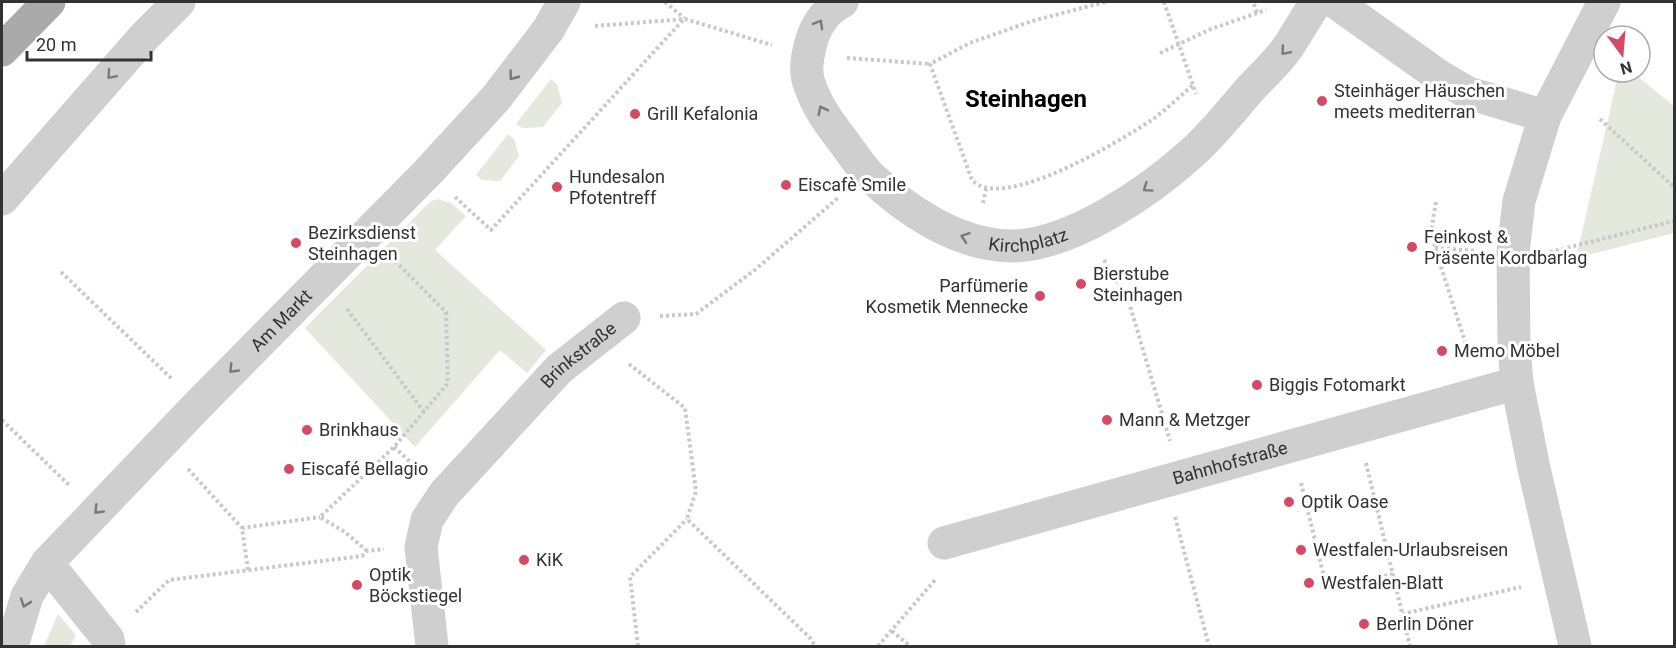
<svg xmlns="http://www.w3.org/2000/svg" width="1676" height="648" viewBox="0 0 1676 648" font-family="Roboto,sans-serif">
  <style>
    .green { fill: #e4e8dd }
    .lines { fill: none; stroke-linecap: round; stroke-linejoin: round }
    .path { stroke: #c9c9c9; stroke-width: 4; stroke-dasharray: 3 3; stroke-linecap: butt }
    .minor { stroke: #cfcfcf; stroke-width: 33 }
    .major { stroke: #aaa; stroke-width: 33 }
    .oneway { stroke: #797979 }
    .poi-dot { fill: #d44964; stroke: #fff; stroke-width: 2 }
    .labels { text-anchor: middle; stroke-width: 6; stroke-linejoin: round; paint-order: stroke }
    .poi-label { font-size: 18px; fill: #323232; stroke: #fff; text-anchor: start }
    .street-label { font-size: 18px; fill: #323232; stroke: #fff }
    .district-label { font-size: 24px; font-weight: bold; fill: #000; stroke: #fff }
  </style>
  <rect width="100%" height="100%" fill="#fff"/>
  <path class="green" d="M1619 72H1632L1674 106V233L1576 258Z
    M551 79 557 84 562 103 543 127 522 128 516 124Z
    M508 134 514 139 519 156 500 181 482 180 476 175Z
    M438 199 451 203 466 216 435 250 546 350 527 373 500 350 415 447 305 328 431 201Z
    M58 614 76 635 70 646H44Z"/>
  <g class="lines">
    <path class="path" d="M665 2 684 18
      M1105 2 1032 21 970 43 930 64 972 180C1002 213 1120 141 1150 121 1165 111 1179 97 1193 85L1196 94
      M1164 2 1193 85
      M1254 4 1257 13
      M595 26 685 19 772 45
      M1160 53 1211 29 1266 10
      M847 58 930 64
      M1600 119 1674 187
      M455 197 491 230 683 20
      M1436 202 1432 226 1435 248 1467 348 1475 353
      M983 203 986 189
      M1435 248 1477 251
      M1550 252 1674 221
      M1104 260 1128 299 1170 441
      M61 272 172 379
      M347 309 424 412
      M660 316 696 314 756 269 839 197
      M629 364 685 408 696 491 687 519 811 639 815 646
      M2 420 70 486
      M394 447 418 469
      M1366 463 1410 646
      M188 469 242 528
      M1301 483 1327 589 1393 574
      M1175 517 1209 646
      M367 551 345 532 320 517 394 447 448 383 446 312 393 259
      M248 570 242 528 320 517
      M136 612 169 580 362 556 367 551 384 549
      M1402 614 1521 587
      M892 631 910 646
      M638 646 630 577 687 519
      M878 646 935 580"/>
    <g class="minor">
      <path id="s1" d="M842 2C827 10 818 21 812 39 808 53 804 69 809 83 816 105 829 123 843 141 851 152 859 164 868 174 905 210 957 245 1011 246 1071 246 1150 191 1193 152 1214 133 1232 110 1251 88 1264 74 1280 60 1290 44 1299 30 1307 16 1316 2"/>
      <path d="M1335 2 1439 76 1468 93 1545 116"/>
      <path d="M2 199 144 37 179 2"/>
      <path id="s2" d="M944 543 1517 383"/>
      <path d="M47 563 108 639 109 646"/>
      <path id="s3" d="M12 646 27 596 47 563 198 405 428 172 496 98 548 30 564 2"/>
      <path id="s4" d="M432 646 421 547 427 520 444 494 559 369 624 318"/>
      <path d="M1575 646 1533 464 1517 383 1514 347 1513 253 1519 201 1545 116 1604 2"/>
    </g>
    <path class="major" d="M2 50 49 2"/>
  </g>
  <defs><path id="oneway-chevron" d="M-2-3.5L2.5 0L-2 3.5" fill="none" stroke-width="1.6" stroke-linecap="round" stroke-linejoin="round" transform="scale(1.5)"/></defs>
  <g class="oneway">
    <use href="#oneway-chevron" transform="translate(819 24) rotate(-60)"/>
    <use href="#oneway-chevron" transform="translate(1285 51) rotate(130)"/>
    <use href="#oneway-chevron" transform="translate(111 75) rotate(131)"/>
    <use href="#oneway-chevron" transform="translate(513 76) rotate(127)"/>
    <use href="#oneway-chevron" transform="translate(822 110) rotate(-117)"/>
    <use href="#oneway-chevron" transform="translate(1147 188) rotate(145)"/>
    <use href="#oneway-chevron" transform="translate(965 237) rotate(-161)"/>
    <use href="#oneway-chevron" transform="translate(233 369) rotate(134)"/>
    <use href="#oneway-chevron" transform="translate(98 510) rotate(134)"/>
    <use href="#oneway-chevron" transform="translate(25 603) rotate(109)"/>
  </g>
  <g class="poi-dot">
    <circle cx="1322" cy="101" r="6"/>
    <circle cx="635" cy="114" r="6"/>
    <circle cx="786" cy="185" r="6"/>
    <circle cx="557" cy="187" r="6"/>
    <circle cx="296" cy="243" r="6"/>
    <circle cx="1412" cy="247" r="6"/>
    <circle cx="1081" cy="284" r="6"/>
    <circle cx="1040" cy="296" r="6"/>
    <circle cx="1442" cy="351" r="6"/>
    <circle cx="1257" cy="385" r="6"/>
    <circle cx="1107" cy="420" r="6"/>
    <circle cx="307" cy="430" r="6"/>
    <circle cx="289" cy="469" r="6"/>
    <circle cx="1289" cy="502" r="6"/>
    <circle cx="1301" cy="550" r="6"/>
    <circle cx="524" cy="560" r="6"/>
    <circle cx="1309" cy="583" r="6"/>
    <circle cx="357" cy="585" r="6"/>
    <circle cx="1364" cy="624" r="6"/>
  </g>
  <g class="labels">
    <g class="poi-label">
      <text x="1334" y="97">Steinhäger Häuschen<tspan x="1334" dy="21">meets mediterran</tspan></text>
      <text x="647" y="120">Grill Kefalonia</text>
      <text x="569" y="183">Hundesalon<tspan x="569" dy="21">Pfotentreff</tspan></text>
      <text x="798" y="191">Eiscafè Smile</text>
      <text x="308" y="239">Bezirksdienst<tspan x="308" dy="21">Steinhagen</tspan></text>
      <text x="1424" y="243">Feinkost &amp;<tspan x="1424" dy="21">Präsente Kordbarlag</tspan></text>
      <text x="1093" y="280">Bierstube<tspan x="1093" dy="21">Steinhagen</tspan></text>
      <text x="1028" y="292" text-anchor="end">Parfümerie<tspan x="1028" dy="21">Kosmetik Mennecke</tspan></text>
      <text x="1454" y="357">Memo Möbel</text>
      <text x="1269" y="391">Biggis Fotomarkt</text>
      <text x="1119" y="426">Mann &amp; Metzger</text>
      <text x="319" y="436">Brinkhaus</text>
      <text x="301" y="475">Eiscafé Bellagio</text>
      <text x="1301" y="508">Optik Oase</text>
      <text x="1313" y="556">Westfalen-Urlaubsreisen</text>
      <text x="536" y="566">KiK</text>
      <text x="369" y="581">Optik<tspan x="369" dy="21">Böckstiegel</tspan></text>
      <text x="1321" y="589">Westfalen-Blatt</text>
      <text x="1376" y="630">Berlin Döner</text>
    </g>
    <g class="street-label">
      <text dy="6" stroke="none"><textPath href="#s1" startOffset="384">Kirchplatz</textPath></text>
      <text dy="6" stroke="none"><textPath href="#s3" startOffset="428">Am Markt</textPath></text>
      <text dy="6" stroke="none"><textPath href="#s4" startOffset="352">Brinkstraße</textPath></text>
      <text dy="6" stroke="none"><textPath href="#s2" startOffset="297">Bahnhofstraße</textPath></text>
    </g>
    <g class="district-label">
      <text x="1026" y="107">Steinhagen</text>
    </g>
  </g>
  <rect width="1676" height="648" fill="none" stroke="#323232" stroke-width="6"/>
  <g transform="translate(1622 54) rotate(164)"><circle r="28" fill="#ffffff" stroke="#adadad" stroke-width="1.5"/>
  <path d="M0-4.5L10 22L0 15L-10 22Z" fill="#d44964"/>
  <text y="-9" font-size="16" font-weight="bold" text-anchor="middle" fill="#323232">N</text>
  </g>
  <path d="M27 51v9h124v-9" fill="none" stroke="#323232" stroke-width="3"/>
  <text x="36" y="51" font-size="18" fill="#323232" stroke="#ffffff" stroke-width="4.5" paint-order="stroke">20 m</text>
</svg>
